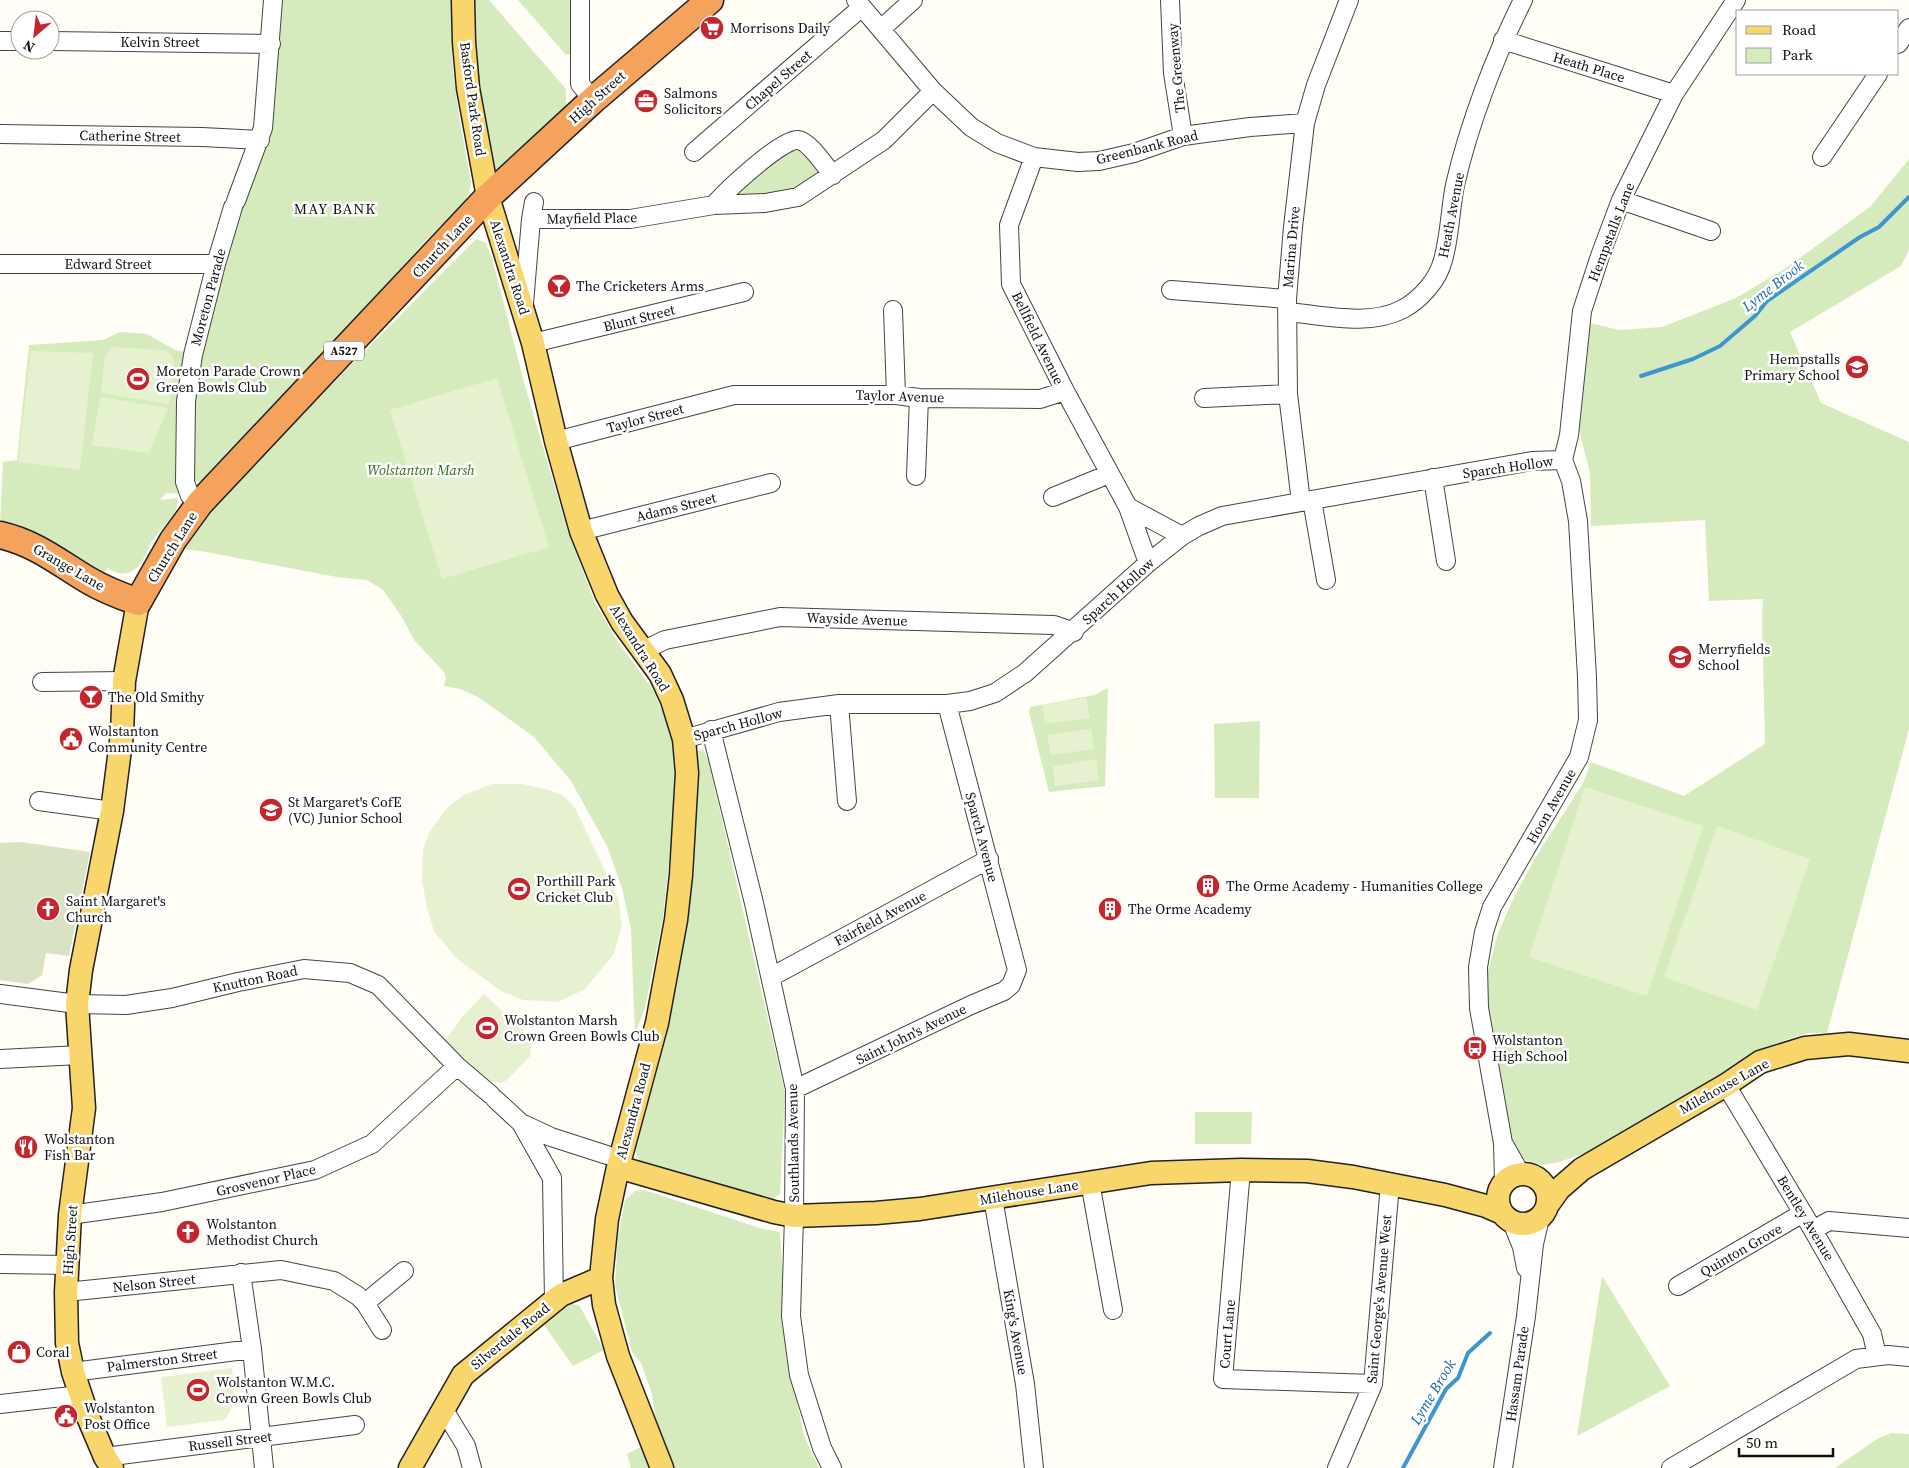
<svg xmlns="http://www.w3.org/2000/svg" width="1909" height="1468" viewBox="0 0 1909 1468" font-family="'Source Serif 4',serif">
  <style>
    .green { fill: #d5ebbd }
    .cemetery { fill: #d9e3c4 }
    .pitch { fill: #e6f2cf }
    .lines { fill: none; stroke-linecap: round; stroke-linejoin: round }
    .stream { stroke: #3f96cf; stroke-width: 4 }
    .minor-casing { stroke: #444; stroke-width: 20 }
    .major-casing { stroke: #222; stroke-width: 25 }
    .highway-casing { stroke: #222; stroke-width: 29 }
    .minor { stroke: #fff; stroke-width: 18 }
    .major { stroke: #f9d66b; stroke-width: 22 }
    .highway { stroke: #f5a25d; stroke-width: 26 }
    .labels { text-anchor: middle; stroke-width: 5; stroke-linejoin: round; paint-order: stroke }
    .shield { fill: #fff; stroke: #585858; stroke-width: 1 }
    .shield-label { font-size: 12px; font-weight: bold; fill: #111 }
    .poi-label { font-size: 14px; fill: #111; stroke: #fff; text-anchor: start }
    .street-label { font-size: 14px; fill: #111; stroke: #fff }
    .park-label { font-size: 14px; font-style: italic; fill: #2f6b1f; stroke: #fff }
    .neighbourhood-label { font-size: 15px; letter-spacing: 1px; fill: #111; stroke: #fff }
    .water-label { font-size: 15px; font-style: italic; fill: #1768a6; stroke: #fff }
  </style>
  <rect width="100%" height="100%" fill="#fffdf5"/>
  <path class="green" d="M279 0H453C453 17 452 34 452 51 454 95 463 138 471 182L470 189 466 199 459 208 429 237 366 307 201 481 195 482 190 476V402L223 261 243 204Z
    M475 0H489L566 89V105L560 117 503 168 494 169 490 163 477 84Z
    M518 0H570L571 54 566 55Z
    M797 140 833 175 798 197 714 205Z
    M1909 159V250L1901 266 1790 332 1821 403 1909 442V729L1827 1033H1809L1788 1039 1766 1049 1655 1115 1583 1154 1559 1162 1544 1165 1521 1159 1509 1143 1486 1020 1487 975 1498 933 1517 891 1539 852 1583 783 1591 762 1684 796 1765 744 1762 620 1763 599 1709 601 1705 520 1591 526 1590 473 1578 426 1586 322 1619 330 1662 327 1736 298 1786 268 1871 206Z
    M476 239 486 243 492 258 525 386 568 532 595 603 618 642 653 690 664 715 675 749V805L663 917 645 1008 635 1034 631 928 622 888 607 846 571 781 534 737 480 698 460 689 444 686 446 679 445 673 414 640 402 617 383 590 367 580 337 577 201 551 180 549 200 517Z
    M120 332 147 334 175 350 190 353 184 494 166 493 160 500 177 498C178 503 177 509 174 513 168 523 159 531 152 541 146 552 143 567 130 572 122 575 114 573 108 568L102 575 0 525 3 462 17 460 29 345 103 340Z
    M1108 688 1105 786 1049 792 1029 712 1030 707 1095 695Z
    M1260 721 1259 798H1215L1214 724Z
    M703 750 708 759 714 785 785 1093 780 1194 772 1200 639 1160 635 1151 668 1014 694 752Z
    M1195 1112H1252L1251 1144H1195Z
    M644 1190 763 1229 780 1232 787 1351 804 1436 819 1468H672L658 1435 652 1394 641 1363 632 1352 615 1285 618 1238 625 1200 635 1191Z
    M1602 1276 1670 1386 1577 1436Z
    M571 1304 579 1305 604 1350 573 1366 544 1325Z
    M1891 1433 1909 1434V1468H1835L1877 1439Z
    M643 1446 654 1468H631L627 1454Z"/>
  <path class="cemetery" d="M21 842 90 852 69 956 46 953 42 975 28 984 0 980V843Z"/>
  <path class="pitch" d="M112 347 163 350 172 355 174 364 169 404 101 393 105 356Z
    M31 351 93 353 80 470 18 462Z
    M497 378 549 547 442 579 390 410Z
    M100 397 168 408 149 453 92 445Z
    M1086 698 1090 718 1045 724 1042 705Z
    M1091 729 1094 749 1051 755 1047 735Z
    M1096 759 1099 780 1055 786 1053 766Z
    M492 784H522L549 790 562 795 574 806 618 898 622 925 614 954 584 990 557 1002 523 1000 501 991 456 958 434 931 427 908 422 880 423 850 430 831 448 807 464 795Z
    M1585 787 1703 826 1647 996 1529 957Z
    M1717 826 1810 859 1757 1010 1664 977Z
    M484 994 532 1039 530 1056 507 1080 501 1083 485 1081 444 1042 462 1017Z
    M232 1368C233 1387 238 1405 224 1420L167 1427 161 1377Z"/>
  <g class="lines">
    <path class="stream" d="M1641 376 1693 359 1720 346 1755 316 1767 301 1860 237 1879 227 1909 197
      M1403 1468 1446 1389 1458 1378 1468 1353 1490 1333"/>
    <g class="minor-casing">
      <path id="minor" d="M580 0V84L593 100
        M856 0 933 91 971 127 997 143 1034 157 1078 162 1099 161 1134 153 1183 136 1250 127 1305 123
        M1170 0 1173 73 1183 136
        M881 29 913 0
        M1503 40 1674 94
        M0 41H20
        M50 41 271 44
        M1898 44 1909 28
        M0 134 202 137 260 140
        M694 152 862 7
        M1034 157 1009 225 1011 284 1065 391 1128 507 1148 563
        M1822 157 1878 74
        M1621 200 1711 231
        M236 201 263 128 273 0
        M714 205C725 192 782 138 798 140 809 141 825 166 833 175
        M531 219 534 202
        M0 264H216
        M1171 290 1287 299
        M524 304 531 219H630L714 205 765 203 798 197 884 140 933 91
        M893 310 896 395
        M1287 312C1323 315 1369 327 1403 309 1421 299 1438 280 1443 260 1450 236 1450 210 1455 185 1469 124 1495 56 1523 0
        M533 343 744 292
        M1204 398 1288 394
        M556 441 734 395H896L919 398 1040 399 1065 391
        M1563 460 1569 435 1582 311 1600 256 1621 200 1674 94 1736 0
        M916 476 919 398
        M1433 478 1446 561
        M1053 497 1109 474
        M1312 500 1326 580
        M1301 502 1288 394 1287 299 1293 227 1305 123 1316 85 1349 0
        M200 503 190 496 185 482 186 401 193 355 216 264 233 207
        M1128 507 1182 536
        M581 531 771 483
        M644 650 665 640 780 617 1054 625 1074 632
        M42 682 124 681
        M839 704 847 801
        M711 730 754 903 795 1089 794 1216 791 1316 799 1375 822 1448 832 1468
        M684 739 779 712 839 704H947L970 701 995 693 1025 673 1148 563 1182 536 1199 526 1222 516 1532 461 1563 460
        M39 801 112 811
        M771 977 989 859
        M0 994 77 1004 126 1005 172 998 238 982 304 969 350 973 378 985 457 1066 491 1095
        M0 1059 80 1055
        M1726 1085 1813 1230 1872 1334 1877 1356
        M795 1089 971 1005 1004 991 1011 985 1017 970 947 704
        M495 1099 521 1123 552 1178 554 1301
        M521 1123 551 1137 607 1155
        M1505 1146 1520 1173
        M1241 1170 1223 1379 1373 1384
        M1090 1182 1113 1310
        M1504 1182 1503 1143 1479 1008 1478 967 1484 932 1492 907 1579 757 1588 720 1587 677 1578 521 1571 481 1563 460
        M993 1198 1025 1384 1034 1468
        M70 1215 162 1202 315 1170 372 1144 457 1066
        M1512 1222 1522 1247 1526 1268
        M1813 1230 1829 1221 1909 1228
        M0 1264 68 1265
        M241 1273 252 1349 264 1468
        M1678 1286 1803 1213
        M66 1292 281 1270 334 1281 358 1296 365 1303 382 1330
        M365 1303 404 1271
        M73 1372 252 1349
        M0 1404 80 1395
        M444 1410 466 1446 472 1468
        M105 1457 355 1425
        M1337 1468 1373 1384 1390 1184
        M1503 1468 1526 1316 1534 1244 1540 1218
        M1671 1468 1856 1359 1888 1355 1909 1357"/>
    </g>
    <g class="major-casing">
      <path id="major" d="M463 0 464 42 468 88 488 197 533 343 556 441 581 531 607 595 622 622 660 674 672 700 684 739 687 773 681 875 676 920 657 1023 618 1167 607 1219 601 1278 604 1305 618 1356 662 1468
        M618 1167 774 1212 794 1216 876 1213 920 1209 1151 1173 1241 1170 1307 1171 1353 1177 1445 1195 1486 1206 1502 1213
        M1498 1199a25 25 0 1 1 50 0a25 25 0 1 1-50 0Z
        M1549 1203 1559 1189 1582 1169 1726 1085 1760 1062 1805 1048 1849 1044 1909 1051
        M112 1468 105 1457 88 1417 73 1372 67 1343 66 1292 70 1215 84 1108 77 1004 81 970 112 811 122 734 124 681 138 602
        M410 1468 463 1375 561 1295 601 1278"/>
    </g>
    <g class="highway-casing">
      <path id="highway" d="M0 535C35 543 58 562 88 580 103 589 121 596 138 602L173 540 200 503 488 197 593 100 710 0"/>
    </g>
    <use href="#minor" class="minor"/>
    <use href="#major" class="major"/>
    <use href="#highway" class="highway"/>
  </g>
  <defs>
    <g id="supermarket-disc" transform="scale(1.25)"><circle r="9.5" fill="#c4262e" stroke="#fff"/><path d="M-6-5.5h2.5l.6 2H6L4.5 2H-2.5L-4.4-4H-6ZM-1.5 3.2a1.3 1.3 0 1 0 .1 0ZM3 3.2a1.3 1.3 0 1 0 .1 0Z" fill="#fff"/></g>
    <g id="office-disc" transform="scale(1.25)"><circle r="9.5" fill="#c4262e" stroke="#fff"/><path d="M-6-3h4V-5.5h4V-3h4V5H-6ZM-1-4.5V-3h2v-1.5ZM-6 0V1H6V0Z" fill="#fff"/></g>
    <g id="bar-disc" transform="scale(1.25)"><circle r="9.5" fill="#c4262e" stroke="#fff"/><path d="M-6-5H6L.8 .8V4.5H3.5V6h-7V4.5H-.8V.8Z" fill="#fff"/></g>
    <g id="school-disc" transform="scale(1.25)"><circle r="9.5" fill="#c4262e" stroke="#fff"/><path d="M0-5L7-2L0 1L-7-2ZM-4 1L0 2.5L4 1V4Q0 6-4 4Z" fill="#fff"/></g>
    <g id="stadium-disc" transform="scale(1.25)"><circle r="9.5" fill="#c4262e" stroke="#fff"/><path d="M0-5a6.5 5 0 1 0 0 10a6.5 5 0 1 0 0-10ZM-3.5-1.8h7v3.6h-7Z" fill="#fff"/></g>
    <g id="civic-disc" transform="scale(1.25)"><circle r="9.5" fill="#c4262e" stroke="#fff"/><path d="M-.6-6.5H3V-4.5H.6V-3L4-1V1h2V6H-6V1h2V-1L-.6-3ZM-1.2 2.5V6h2.4V2.5Z" fill="#fff"/></g>
    <g id="building-disc" transform="scale(1.25)"><circle r="9.5" fill="#c4262e" stroke="#fff"/><path d="M-4-6H4V6H1V3H-1V6H-4ZM-2.5-4.3h1.7v1.8h-1.7ZM.8-4.3h1.7v1.8H.8ZM-2.5-1h1.7V.8h-1.7ZM.8-1h1.7V.8H.8Z" fill="#fff"/></g>
    <g id="church-disc" transform="scale(1.25)"><circle r="9.5" fill="#c4262e" stroke="#fff"/><path d="M-1.2-6h2.4v3.5h3.3v2.4h-3.3V6h-2.4V-.1h-3.3v-2.4h3.3Z" fill="#fff"/></g>
    <g id="bus-disc" transform="scale(1.25)"><circle r="9.5" fill="#c4262e" stroke="#fff"/><path d="M-5-6H5V4H4V6H2V4H-2V6H-4V4H-5ZM-3.5-4V0h7V-4ZM-3.5 1.2v1.5H-2V1.2ZM2 1.2v1.5H3.5V1.2Z" fill="#fff"/></g>
    <g id="restaurant-disc" transform="scale(1.25)"><circle r="9.5" fill="#c4262e" stroke="#fff"/><path d="M-5-6h1v4h1v-4h1v4h1v-4h1v5L-1.5 .5V6h-2V.5L-5-1ZM5-6V6H3V1.5H1.5Q1.5-4 5-6Z" fill="#fff"/></g>
    <g id="shop-disc" transform="scale(1.25)"><circle r="9.5" fill="#c4262e" stroke="#fff"/><path d="M-5-2.5h2.3a2.7 3.5 0 0 1 5.4 0H5L5.5 6h-11ZM-1.5-2.5h3a1.5 2.3 0 0 0-3 0Z" fill="#fff"/></g>
  </defs>
  <g fill-rule="evenodd">
    <use href="#supermarket-disc" x="712" y="28"/>
    <use href="#office-disc" x="646" y="101"/>
    <use href="#bar-disc" x="559" y="286"/>
    <use href="#school-disc" x="1857" y="367"/>
    <use href="#stadium-disc" x="138" y="379"/>
    <use href="#school-disc" x="1680" y="657"/>
    <use href="#bar-disc" x="91" y="697"/>
    <use href="#civic-disc" x="71" y="739"/>
    <use href="#school-disc" x="271" y="810"/>
    <use href="#building-disc" x="1208" y="886"/>
    <use href="#stadium-disc" x="519" y="889"/>
    <use href="#church-disc" x="48" y="909"/>
    <use href="#building-disc" x="1110" y="909"/>
    <use href="#stadium-disc" x="487" y="1028"/>
    <use href="#bus-disc" x="1475" y="1048"/>
    <use href="#restaurant-disc" x="26" y="1147"/>
    <use href="#church-disc" x="188" y="1232"/>
    <use href="#shop-disc" x="19" y="1352"/>
    <use href="#stadium-disc" x="198" y="1390"/>
    <use href="#civic-disc" x="66" y="1416"/>
  </g>
  <g class="labels">
    <rect class="shield" x="324" y="341.5" width="40" height="19" rx="4"/>
    <g class="shield-label">
      <text x="344" y="355">A527</text>
    </g>
    <g class="poi-label">
      <text x="730" y="33">Morrisons Daily</text>
      <text x="664" y="98">Salmons<tspan x="664" dy="16">Solicitors</tspan></text>
      <text x="576" y="291">The Cricketers Arms</text>
      <text x="1840" y="364" text-anchor="end">Hempstalls<tspan x="1840" dy="16">Primary School</tspan></text>
      <text x="156" y="376">Moreton Parade Crown<tspan x="156" dy="16">Green Bowls Club</tspan></text>
      <text x="1698" y="654">Merryfields<tspan x="1698" dy="16">School</tspan></text>
      <text x="108" y="702">The Old Smithy</text>
      <text x="88" y="736">Wolstanton<tspan x="88" dy="16">Community Centre</tspan></text>
      <text x="288" y="807">St Margaret's CofE<tspan x="288" dy="16">(VC) Junior School</tspan></text>
      <text x="536" y="886">Porthill Park<tspan x="536" dy="16">Cricket Club</tspan></text>
      <text x="1226" y="891">The Orme Academy - Humanities College</text>
      <text x="66" y="906">Saint Margaret's<tspan x="66" dy="16">Church</tspan></text>
      <text x="1128" y="914">The Orme Academy</text>
      <text x="504" y="1025">Wolstanton Marsh<tspan x="504" dy="16">Crown Green Bowls Club</tspan></text>
      <text x="1492" y="1045">Wolstanton<tspan x="1492" dy="16">High School</tspan></text>
      <text x="44" y="1144">Wolstanton<tspan x="44" dy="16">Fish Bar</tspan></text>
      <text x="206" y="1229">Wolstanton<tspan x="206" dy="16">Methodist Church</tspan></text>
      <text x="36" y="1357">Coral</text>
      <text x="216" y="1387">Wolstanton W.M.C.<tspan x="216" dy="16">Crown Green Bowls Club</tspan></text>
      <text x="84" y="1413">Wolstanton<tspan x="84" dy="16">Post Office</tspan></text>
    </g>
    <g class="street-label">
      <text x="160" y="47">Kelvin Street</text>
      <text transform="translate(1589 67) rotate(17)" y="5">Heath Place</text>
      <text transform="translate(1176 68) rotate(-95)" y="5">The Greenway</text>
      <text transform="translate(778 80) rotate(-41)" y="5">Chapel Street</text>
      <text transform="translate(597 97) rotate(-42)" y="5">High Street</text>
      <text transform="translate(473 99) rotate(82)" y="5">Basford Park Road</text>
      <text transform="translate(130 136) rotate(1)" y="5">Catherine Street</text>
      <text transform="translate(1147 147) rotate(-14)" y="5">Greenbank Road</text>
      <text transform="translate(1451 215) rotate(-79)" y="5">Heath Avenue</text>
      <text transform="translate(592 218) rotate(-1)" y="5">Mayfield Place</text>
      <text transform="translate(1611 232) rotate(-69)" y="5">Hempstalls Lane</text>
      <text transform="translate(442 246) rotate(-47)" y="5">Church Lane</text>
      <text transform="translate(1291 247) rotate(-85)" y="5">Marina Drive</text>
      <text x="108" y="269">Edward Street</text>
      <text transform="translate(510 267) rotate(72)" y="5">Alexandra Road</text>
      <text transform="translate(208 297) rotate(-75)" y="5">Moreton Parade</text>
      <text transform="translate(639 318) rotate(-14)" y="5">Blunt Street</text>
      <text transform="translate(1038 338) rotate(64)" y="5">Bellfield Avenue</text>
      <text transform="translate(900 396) rotate(2)" y="5">Taylor Avenue</text>
      <text transform="translate(645 418) rotate(-15)" y="5">Taylor Street</text>
      <text transform="translate(1508 467) rotate(-8)" y="5">Sparch Hollow</text>
      <text transform="translate(676 507) rotate(-14)" y="5">Adams Street</text>
      <text transform="translate(172 547) rotate(-58)" y="5">Church Lane</text>
      <text transform="translate(69 567) rotate(30)" y="5">Grange Lane</text>
      <text transform="translate(1118 591) rotate(-42)" y="5">Sparch Hollow</text>
      <text transform="translate(857 619) rotate(2)" y="5">Wayside Avenue</text>
      <text transform="translate(640 648) rotate(58)" y="5">Alexandra Road</text>
      <text transform="translate(738 724) rotate(-15)" y="5">Sparch Hollow</text>
      <text transform="translate(1551 806) rotate(-60)" y="5">Hoon Avenue</text>
      <text transform="translate(982 837) rotate(75)" y="5">Sparch Avenue</text>
      <text transform="translate(880 918) rotate(-28)" y="5">Fairfield Avenue</text>
      <text transform="translate(255 979) rotate(-12)" y="5">Knutton Road</text>
      <text transform="translate(911 1034) rotate(-26)" y="5">Saint John's Avenue</text>
      <text transform="translate(1724 1086) rotate(-29)" y="5">Milehouse Lane</text>
      <text transform="translate(633 1111) rotate(-75)" y="5">Alexandra Road</text>
      <text transform="translate(793 1143) rotate(-91)" y="5">Southlands Avenue</text>
      <text transform="translate(266 1180) rotate(-13)" y="5">Grosvenor Place</text>
      <text transform="translate(1029 1192) rotate(-9)" y="5">Milehouse Lane</text>
      <text transform="translate(1806 1218) rotate(59)" y="5">Bentley Avenue</text>
      <text transform="translate(70 1240) rotate(-86)" y="5">High Street</text>
      <text transform="translate(1741 1250) rotate(-30)" y="5">Quinton Grove</text>
      <text transform="translate(154 1283) rotate(-6)" y="5">Nelson Street</text>
      <text transform="translate(1379 1299) rotate(-85)" y="5">Saint George's Avenue West</text>
      <text transform="translate(1016 1332) rotate(80)" y="5">King's Avenue</text>
      <text transform="translate(1227 1334) rotate(-85)" y="5">Court Lane</text>
      <text transform="translate(510 1336) rotate(-39)" y="5">Silverdale Road</text>
      <text transform="translate(162 1360) rotate(-7)" y="5">Palmerston Street</text>
      <text transform="translate(1517 1374) rotate(-82)" y="5">Hassam Parade</text>
      <text transform="translate(230 1441) rotate(-7)" y="5">Russell Street</text>
    </g>
    <g class="park-label">
      <text x="421" y="475">Wolstanton Marsh</text>
    </g>
    <g class="neighbourhood-label">
      <text x="335" y="214">MAY BANK</text>
    </g>
    <g class="water-label">
      <text transform="translate(1773 286) rotate(-38)" y="5">Lyme Brook</text>
      <text transform="translate(1433 1392) rotate(-59)" y="5">Lyme Brook</text>
    </g>
  </g>
  <rect x="1736" y="10" width="162" height="65" fill="#ffffff" stroke="#a0a0a0"/>
  <rect x="1746" y="26" width="25" height="8" fill="#f9d66b" stroke="#a0a0a0"/>
  <text x="1782" y="35" font-size="15" fill="#111111">Road</text>
  <rect x="1746" y="48" width="25" height="15" fill="#d5ebbd" stroke="#a0a0a0"/>
  <text x="1782" y="60" font-size="15" fill="#111111">Park</text>
  <g transform="translate(35 35) rotate(208)"><circle r="24" fill="#ffffff" stroke="#a0a0a0"/>
  <path d="M0-4L9 19L0 12L-9 19Z" fill="#c4262e"/>
  <text y="-8" font-size="14" font-weight="bold" text-anchor="middle" fill="#111111">N</text>
  </g>
  <path d="M1739 1448v8h94v-8" fill="none" stroke="#111111" stroke-width="2.5"/>
  <text x="1746" y="1448" font-size="15" fill="#111111" stroke="#ffffff" stroke-width="4" paint-order="stroke">50 m</text>
</svg>
